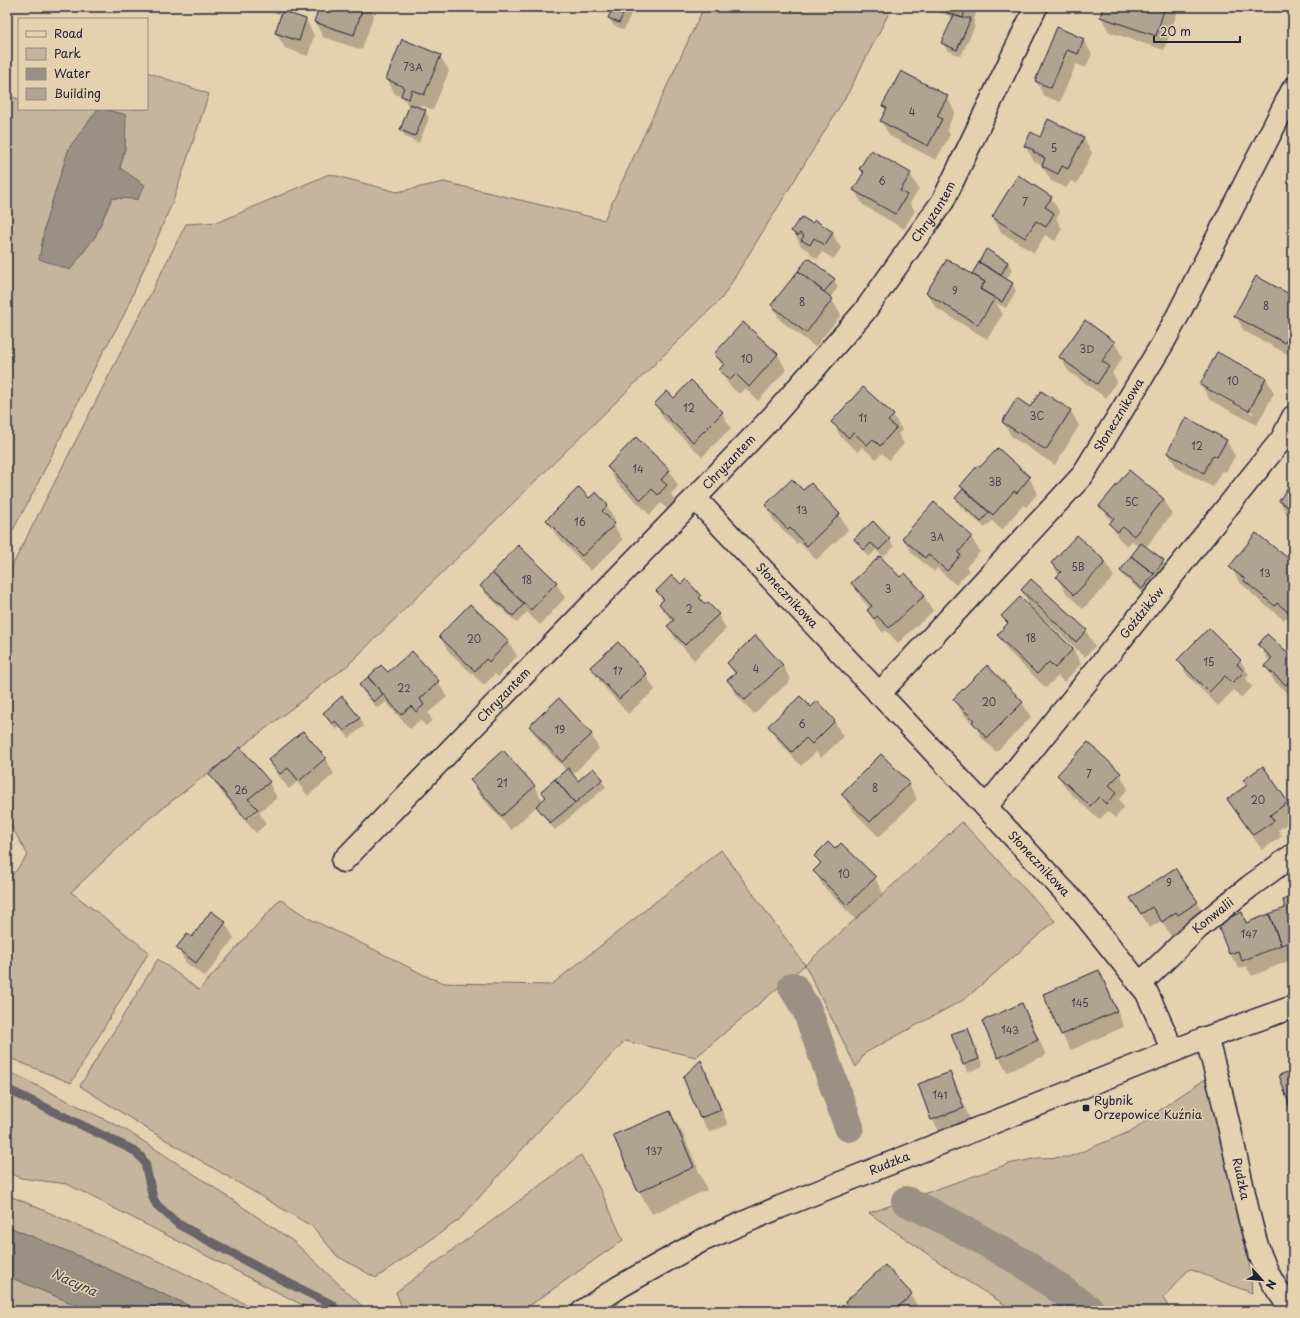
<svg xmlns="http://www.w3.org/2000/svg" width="1300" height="1318" viewBox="0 0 1300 1318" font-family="'Playpen Sans',sans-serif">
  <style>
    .green { fill: #c5b59c; stroke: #746c6c }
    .water { fill: #9c9084; stroke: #6b6467 }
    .shadow { fill: #0003; fill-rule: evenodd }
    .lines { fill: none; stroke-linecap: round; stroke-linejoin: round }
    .stream { stroke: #6b6467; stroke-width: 9 }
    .canal { stroke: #9c9084; stroke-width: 30 }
    .building { fill: #b1a391; stroke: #22223b }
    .street-casing { stroke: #22223b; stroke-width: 25 }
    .secondary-casing { stroke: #22223b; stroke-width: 25 }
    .street { stroke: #e4d1af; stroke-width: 22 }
    .secondary { stroke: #e4d1af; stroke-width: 22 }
    .poi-dot { fill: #22223b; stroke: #e4d1af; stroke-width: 1.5 }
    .labels { text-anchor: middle; stroke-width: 3; stroke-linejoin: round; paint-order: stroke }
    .number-label { font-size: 10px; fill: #464250 }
    .street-label { font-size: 12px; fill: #22223b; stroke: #e4d1af }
    .poi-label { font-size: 12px; fill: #22223b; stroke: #e4d1af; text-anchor: start }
    .water-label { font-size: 13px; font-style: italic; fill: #403e4d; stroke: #e4d1af }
  </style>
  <rect width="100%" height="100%" fill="#e4d1af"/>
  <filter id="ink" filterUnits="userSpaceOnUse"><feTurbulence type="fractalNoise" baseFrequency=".025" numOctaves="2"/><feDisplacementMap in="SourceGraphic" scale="8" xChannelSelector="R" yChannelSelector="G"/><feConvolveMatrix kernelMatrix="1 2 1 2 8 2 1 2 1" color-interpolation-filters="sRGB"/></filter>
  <g filter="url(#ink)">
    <path class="green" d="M704 7H892L848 93 722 298 348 665 151 817 71 892 149 952 71 1083 7 1057V882L28 855 7 819V576L186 224 219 222 329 174 397 192 444 182 604 220Z
      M147 72 209 94 173 201 124 315 97 363 34 491 7 541V96L19 99V109H98L69 148 46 221 40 259 95 237 112 198 138 199 120 168 125 148V115L104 109H147Z
      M962 822 1055 921 965 999 865 1053 856 1067 805 965 696 1057 625 1041 543 1126 459 1220 376 1278 337 1256 313 1227 144 1127 80 1086 158 959 199 990 280 899 308 918 375 950 430 978 445 983 551 985 721 850 805 965Z
      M7 1073 16 1075 126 1130 200 1178 293 1241 359 1303 366 1311H314L67 1184 21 1178 7 1172Z
      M1210 1076 1247 1237 1252 1293 1189 1269 1163 1298 1171 1311H1015L959 1276 869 1213 1008 1164 1038 1158 1069 1157 1134 1130 1168 1104Z
      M581 1155 602 1193 623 1240 522 1311H403L396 1292Z
      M7 1195 27 1203 168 1265 259 1311H201L88 1260 7 1226Z
      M7 1276 91 1311H7Z"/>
    <path class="water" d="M98 109H104L126 115 125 148 120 168 145 185 138 199 112 198 95 237 70 270 39 259 46 221 69 148Z
      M7 1226 88 1260 201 1311H91L7 1276Z"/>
    <path class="shadow" d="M68 7H77L75 10Z
      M320 7H370L374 14 362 50 323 37 315 22Z
      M614 7H629L632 11 624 30 613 25 609 18Z
      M929 7H978L973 24 975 26 961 56 947 50 942 43 952 21 950 16 931 10ZM955 15 968 18 967 20Z
      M1104 7H1179L1164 50 1109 32 1101 17Z
      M306 20 314 35 308 56 285 48 276 33Z
      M1057 28 1083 39 1092 54 1086 68 1076 64 1060 102 1044 96 1036 81Z
      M440 56 449 71 433 110 421 105 419 109 425 111 429 118 419 143 405 137 401 130 410 109 403 97 395 94 387 79Z
      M947 97 955 112 947 129 950 135 936 160 890 136 881 121 886 111 883 106Z
      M1040 138H1084L1092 153 1077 184 1071 181 1066 188 1051 181 1041 164 1034 161 1025 146Z
      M860 169 910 174 919 189 910 203 915 211 904 229 863 205 854 190 863 175Z
      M1051 198 1060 213 1056 218 1062 229 1055 241 1045 235 1034 253 1001 232 993 217Z
      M813 225 832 233 841 248 834 259 822 252 818 259 811 255 808 249 807 250 801 246 793 231Z
      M987 250 1008 262 1012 270 1006 280 1012 283 1016 291 1006 308 996 303 1003 314 987 339 936 308 927 293 972 275Z
      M834 280 838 287 830 298 832 300 841 315 815 347 780 320 772 305Z
      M1293 297V357L1244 331 1236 316Z
      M743 324 778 355 786 370 758 401 745 388 739 394 729 385 720 370 723 367 715 354Z
      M1114 342 1123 357 1112 373 1117 381 1106 398 1069 372 1060 357Z
      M1266 378 1274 393 1257 425 1210 400 1201 385ZM1212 391 1254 413 1253 414 1212 393Z
      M1041 392 1071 411 1079 426 1055 465 1012 437 1003 422 1031 408Z
      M674 400 722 413 731 428 702 457 664 419 655 404Z
      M893 415 902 430 898 434 904 444 889 460 882 453 876 459 862 447 858 452 841 437 833 422Z
      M636 438 670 471 678 486 671 494 675 501 667 509 661 503 650 515 616 482 608 467Z
      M1226 440 1235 456 1226 472 1222 470 1213 487 1177 468 1168 453Z
      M980 468 1029 478 1038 493 1026 507 1023 505 1002 530 992 521 985 528 960 506 956 498 963 490 961 486Z
      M1293 481V519L1288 516 1280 501Z
      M803 492 839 515 848 530 816 560 799 542 797 544 774 521 766 506Z
      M596 493 607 506 616 521 613 524 623 540 591 571 556 535 547 520 589 499Z
      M1164 499 1172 514 1146 547 1163 561 1167 568 1147 596 1125 578 1121 571 1139 547 1132 541 1127 546 1119 539 1111 524 1112 523 1101 506Z
      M971 537 980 552 966 567 969 571 956 585 937 568 934 572 912 553 903 538Z
      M855 539H889L894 547 883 557 876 550 869 557 859 546Z
      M518 546 556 583 565 598 540 625 527 612 517 623 485 593 481 586Z
      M1105 562 1114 577 1083 609 1066 593 1057 578 1059 576 1052 563Z
      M1293 563V623L1286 617 1284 620 1254 596 1250 591 1239 582 1231 567Z
      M900 578 924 596 933 611 898 643 886 630 883 633 877 625 868 610 870 609 861 598 852 583Z
      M1031 580 1086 631 1095 646 1085 657 1030 606 1022 591Z
      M681 585 700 596 705 605 718 614 726 629 694 660 677 641 668 626 673 623 660 604 663 602 657 591Z
      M1003 617 1073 649 1081 664 1064 682 1058 676 1046 688 1007 650 998 635 1008 625Z
      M440 637 508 641 517 656 498 677 495 674 484 685 449 652Z
      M618 643 646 675 655 690 628 714 600 682 591 667Z
      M1259 645 1293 658V698L1274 681 1266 666 1270 662Z
      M412 652 438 682 447 697 428 713 432 720 426 726 420 720 410 729 386 702 378 709 364 693 360 685 388 674Z
      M1178 660H1240L1249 675 1246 678 1252 687 1241 698 1234 690 1218 706 1187 675Z
      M728 663 782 665 791 680 754 714 737 696 728 681 735 675Z
      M341 697 360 718 364 726 349 738 340 727 336 730 324 713Z
      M954 699 1022 702 1031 717 996 752 981 737 975 726 963 714Z
      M817 703 835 722 843 737 821 758 816 752 801 766 778 741 769 726 811 709Z
      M531 726 591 734 599 749 572 775 578 782 593 769 606 787 555 830 541 813 537 806 511 830 480 795 471 780 534 786 543 801 546 798 542 791 567 771 539 741Z
      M303 732 326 759 334 774 308 796 297 782 289 789 278 775 270 760Z
      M1263 767 1287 803 1293 813V820L1278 830 1282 836 1262 850 1237 814 1228 799 1248 785Z
      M210 774 269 783 277 798 259 812 266 824 256 833 245 821 257 812V809L244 819 219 789Z
      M1120 774 1128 789 1119 799 1124 808 1115 818 1108 811 1099 820 1067 790 1058 775Z
      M909 784 917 799 879 837 851 809 842 794Z
      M835 850 875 878 883 893 856 920 823 886 815 871 821 865 815 856Z
      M1293 897V959L1252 976 1246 966 1239 969 1230 954 1218 924 1242 914 1247 923 1287 909Z
      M1131 898 1197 902 1205 917 1186 926 1171 936 1161 921 1150 928Z
      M212 913 225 923 234 938 205 977 186 963 178 948 192 938Z
      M1098 971 1107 986 1124 1027 1071 1050 1062 1035 1045 994Z
      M1022 1004 1030 1019 1046 1055 1007 1072 999 1057Z
      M967 1029 971 1036 983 1066 968 1072 964 1065Z
      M701 1062 709 1077 728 1125 709 1132 701 1118Z
      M950 1073 958 1088 971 1123 941 1134 932 1119Z
      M670 1112 683 1134 707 1190 652 1214 639 1192Z
      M911 1295 920 1310 918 1311H851L846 1302Z"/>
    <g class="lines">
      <path class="stream" d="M7 1089 133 1150 141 1157 145 1163 153 1198 157 1205 178 1224 270 1274 333 1305"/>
      <path class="canal" d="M793 987 807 1010 849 1127
        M906 1201 955 1225 1023 1263 1091 1311"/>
    </g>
    <path class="building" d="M319 7H363L354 35 314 22Z
      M613 7H627L619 23 608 18Z
      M949 7H966L963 18 947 13Z
      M1103 7H1165L1156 36 1100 17Z
      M282 11 306 19 299 41 275 33Z
      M954 15 963 18H971L957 50 941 43Z
      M1057 27 1084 39 1078 54 1067 50 1051 88 1035 81Z
      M402 39 441 55 424 95 412 90 409 99 401 96 404 87 386 79Z
      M901 71 948 96 937 116 942 119 928 146 880 121 887 108 882 106Z
      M410 104 426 110 415 136 400 130Z
      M1048 119 1084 137 1068 169 1062 166 1058 174 1042 166 1045 158 1033 152 1034 150 1024 146 1031 132 1040 137Z
      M871 150 911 173 900 191 907 195 895 214 853 190 864 172 859 169Z
      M1018 175 1052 197 1045 207 1054 213 1046 227 1036 221 1025 238 992 217Z
      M802 217 812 223 815 220 833 232 825 245 814 238 810 245 801 240 804 236 800 233 798 236 791 231 798 221H799Z
      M986 249 1008 262 1001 275 979 262Z
      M808 258 835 279 824 292 798 271Z
      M947 259 985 282 980 289 995 298 978 325 926 293Z
      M979 262 1013 283 1002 302 980 289 985 282 972 274Z
      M798 271 833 299 806 333 771 305Z
      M1256 276 1293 296V327L1285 343 1234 316Z
      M1085 320 1115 342 1102 361 1109 366 1097 384 1059 357Z
      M743 322 778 354 749 387 736 374 730 380 719 370 724 364 714 354Z
      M1217 352 1266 378 1249 411 1200 385Z
      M691 380 723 412 693 442 654 404 667 391 674 398Z
      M863 387 894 415 888 421 896 428 880 446 873 439 867 445 853 432 849 438 831 422Z
      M1041 391 1071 410 1046 450 1002 422 1017 398 1030 407Z
      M1186 417 1227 440 1217 457 1213 455 1204 473 1167 453Z
      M636 437 670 470 661 480 667 485 658 495 652 489 641 500 607 467Z
      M998 448 1030 477 1017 493 1014 491 993 515 960 486 978 465 980 467Z
      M1129 470 1164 499 1134 536 1123 527 1118 532 1109 524 1114 518 1099 506Z
      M792 479 803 490 811 483 840 514 807 546 790 528 788 530 765 505Z
      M1293 479V510L1279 501Z
      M579 487 589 498 596 492 608 505 602 511 615 524 582 556 546 520Z
      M963 489 989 512 981 522 955 498Z
      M934 502 972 536 958 553 961 555 947 571 928 554 925 558 902 538Z
      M873 521 890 539 879 550 871 543 864 550 854 539Z
      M1256 533 1293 562V613L1292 615 1277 603 1275 606 1244 581 1245 579 1229 567Z
      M1077 535 1106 562 1074 595 1056 577 1061 572 1051 563Z
      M1141 543 1164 560 1154 574 1131 556Z
      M518 545 557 582 531 610 492 573Z
      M880 556 900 577 905 573 925 595 889 628 877 616 874 619 867 610 872 606 851 583Z
      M1131 556 1154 574 1142 589 1120 571Z
      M492 573 524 604 513 616 480 586Z
      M672 575 681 584 686 579 701 596 699 598 705 604 707 602 719 614 685 645 667 626 674 620 659 604 664 599 656 591Z
      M1031 579 1087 630 1076 642 1021 590Z
      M1020 597 1073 649 1055 668 1049 662 1037 674 997 635 1008 623 1001 616Z
      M470 604 509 641 489 662 486 659 475 671 439 636Z
      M1209 628 1241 660 1237 664 1244 672 1232 683 1225 676 1209 692 1177 660Z
      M1267 634 1293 657V676L1286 685 1264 666 1272 658 1258 645Z
      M755 635 783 665 745 700 727 680 736 673 727 663Z
      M618 642 647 674 619 699 590 667Z
      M412 651 439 681 420 699 424 705 416 712 411 706 401 715 368 677 381 665 388 672Z
      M987 665 1023 702 987 738 972 722 974 720 953 699Z
      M368 677 383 694 374 702 359 685Z
      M342 696 360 718 344 731 335 721 332 724 323 713Z
      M800 696 811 707 817 701 835 721 812 744 806 738 792 752 768 726Z
      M559 698 592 734 562 762 529 726Z
      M303 731 326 758 299 781 288 768 280 774 268 760Z
      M1088 742 1121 773 1109 785 1117 792 1106 804 1099 797 1090 806 1057 775Z
      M240 747 270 782 248 799 258 809 246 819 209 774Z
      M503 750 535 786 502 816 470 780Z
      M881 754 910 783 870 822 841 794Z
      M1263 766 1288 802 1270 815 1274 821 1253 835 1227 799 1247 785 1243 780Z
      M568 768 578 781 593 768 603 779 575 803 555 779Z
      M555 779 575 803 550 823 536 806 546 797 541 791Z
      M828 842 835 849 841 843 876 877 847 905 813 871 821 863 814 856Z
      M1175 868 1198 902 1178 915 1176 912 1162 922 1152 907 1141 914 1130 898Z
      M1293 896V941L1281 945 1269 914 1285 908 1283 900Z
      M211 911 226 922 196 963 176 948 187 934 192 937Z
      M1242 912 1246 923 1269 914 1281 945 1242 961 1238 951 1229 954 1217 923Z
      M1099 970 1117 1011 1061 1035 1043 994Z
      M1022 1003 1038 1040 998 1058 982 1021Z
      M968 1028 979 1059 963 1065 951 1034Z
      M701 1060 721 1110 700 1118 683 1077Z
      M1293 1070V1117L1279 1075Z
      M950 1072 964 1108 931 1120 918 1084Z
      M670 1111 694 1167 638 1192 613 1135Z
      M885 1265 912 1294 896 1309 898 1311H853L845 1302Z"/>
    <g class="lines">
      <g class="street-casing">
        <g id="street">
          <path id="s1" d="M695 498 986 807 1075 903 1147 993 1173 1051"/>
          <path id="s2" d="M879 694 1082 476 1163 343 1178 315 1293 89"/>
          <path id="s3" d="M986 807 1282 439 1293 417"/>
          <path id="s4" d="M343 861 695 498 774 415 864 312 943 201 1036 7"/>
          <path id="s5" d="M1140 984 1198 928 1249 887 1293 855"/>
          <path id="s6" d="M1206 1038C1220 1082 1229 1126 1239 1171 1251 1222 1256 1270 1293 1310"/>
        </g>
      </g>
      <g class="secondary-casing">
        <g id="secondary">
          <path id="s7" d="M583 1311 619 1287 701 1241 780 1207 1206 1038 1293 1007"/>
        </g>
      </g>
      <use href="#street" class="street"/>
      <use href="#secondary" class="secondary"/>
    </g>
  </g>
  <rect class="poi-dot" x="1082" y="1104" width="8" height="8" rx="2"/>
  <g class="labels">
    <g class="number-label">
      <text x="413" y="71">73A</text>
      <text x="912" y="116">4</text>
      <text x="1054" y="152">5</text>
      <text x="882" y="185">6</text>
      <text x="1025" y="206">7</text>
      <text x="955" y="295">9</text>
      <text x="802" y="306">8</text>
      <text x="1266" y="310">8</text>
      <text x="1087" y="353">3D</text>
      <text x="747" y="363">10</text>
      <text x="1233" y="385">10</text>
      <text x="689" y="412">12</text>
      <text x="1037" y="420">3C</text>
      <text x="863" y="422">11</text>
      <text x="1197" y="450">12</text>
      <text x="638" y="473">14</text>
      <text x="995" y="486">3B</text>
      <text x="1132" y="506">5C</text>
      <text x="802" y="514">13</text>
      <text x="580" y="526">16</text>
      <text x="937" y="541">3A</text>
      <text x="1078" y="571">5B</text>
      <text x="1265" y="577">13</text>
      <text x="527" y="584">18</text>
      <text x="888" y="593">3</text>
      <text x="689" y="613">2</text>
      <text x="1031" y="642">18</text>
      <text x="474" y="643">20</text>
      <text x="1209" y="666">15</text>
      <text x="756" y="673">4</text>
      <text x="618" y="675">17</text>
      <text x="404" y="692">22</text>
      <text x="989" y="706">20</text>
      <text x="802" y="728">6</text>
      <text x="560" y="734">19</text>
      <text x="1089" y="778">7</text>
      <text x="502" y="787">21</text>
      <text x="875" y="792">8</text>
      <text x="241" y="794">26</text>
      <text x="1258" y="804">20</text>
      <text x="844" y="878">10</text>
      <text x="1169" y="887">9</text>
      <text x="1249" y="938">147</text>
      <text x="1080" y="1007">145</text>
      <text x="1010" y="1034">143</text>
      <text x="940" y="1099">141</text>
      <text x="654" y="1155">137</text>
    </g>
    <g class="street-label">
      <text dy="4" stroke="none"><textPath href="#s4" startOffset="879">Chryzantem</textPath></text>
      <text dy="4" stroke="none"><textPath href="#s2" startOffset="369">Słonecznikowa</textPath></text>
      <text dy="4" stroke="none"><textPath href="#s4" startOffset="555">Chryzantem</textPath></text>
      <text dy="4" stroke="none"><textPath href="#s1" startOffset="134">Słonecznikowa</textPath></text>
      <text dy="4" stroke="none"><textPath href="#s3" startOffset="249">Goździków</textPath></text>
      <text dy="4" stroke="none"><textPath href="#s4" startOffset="231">Chryzantem</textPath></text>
      <text dy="4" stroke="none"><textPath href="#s1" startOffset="502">Słonecznikowa</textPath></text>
      <text dy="4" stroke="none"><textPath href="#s5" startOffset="100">Konwalii</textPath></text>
      <text dy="4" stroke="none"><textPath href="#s7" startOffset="341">Rudzka</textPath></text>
      <text dy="4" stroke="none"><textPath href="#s6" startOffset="145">Rudzka</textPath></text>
    </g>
    <g class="poi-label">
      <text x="1094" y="1105">Rybnik<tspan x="1094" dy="14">Orzepowice Kuźnia</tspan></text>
    </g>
    <g class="water-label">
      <text transform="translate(74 1282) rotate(24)" y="5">Nacyna</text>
    </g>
  </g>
  <rect width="1300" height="1318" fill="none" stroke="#e4d1af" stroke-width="24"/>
  <rect x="12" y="12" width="1276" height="1294" fill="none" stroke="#22223b" stroke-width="1.5" filter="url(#ink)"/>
  <rect x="18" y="18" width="130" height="92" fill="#e4d1af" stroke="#968b81"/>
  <rect x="26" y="31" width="20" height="6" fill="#e4d1af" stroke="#968b81"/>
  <text x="54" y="38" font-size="12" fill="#22223b">Road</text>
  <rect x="26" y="48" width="20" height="12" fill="#c5b59c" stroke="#968b81"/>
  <text x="54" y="58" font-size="12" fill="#22223b">Park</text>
  <rect x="26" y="68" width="20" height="12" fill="#9c9084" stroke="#968b81"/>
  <text x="54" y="78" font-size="12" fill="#22223b">Water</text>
  <rect x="26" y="88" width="20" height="12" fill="#b1a391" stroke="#968b81"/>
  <text x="54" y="98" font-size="12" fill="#22223b">Building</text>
  <g transform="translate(1262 1280) rotate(117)" stroke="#e4d1af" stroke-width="3" paint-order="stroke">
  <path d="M0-3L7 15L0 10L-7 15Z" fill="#22223b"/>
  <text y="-6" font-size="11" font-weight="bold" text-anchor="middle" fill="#22223b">N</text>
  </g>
  <path d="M1154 36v6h86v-6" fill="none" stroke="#22223b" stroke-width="2"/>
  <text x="1160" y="36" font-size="12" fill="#22223b" stroke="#e4d1af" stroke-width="3" paint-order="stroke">20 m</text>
</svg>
